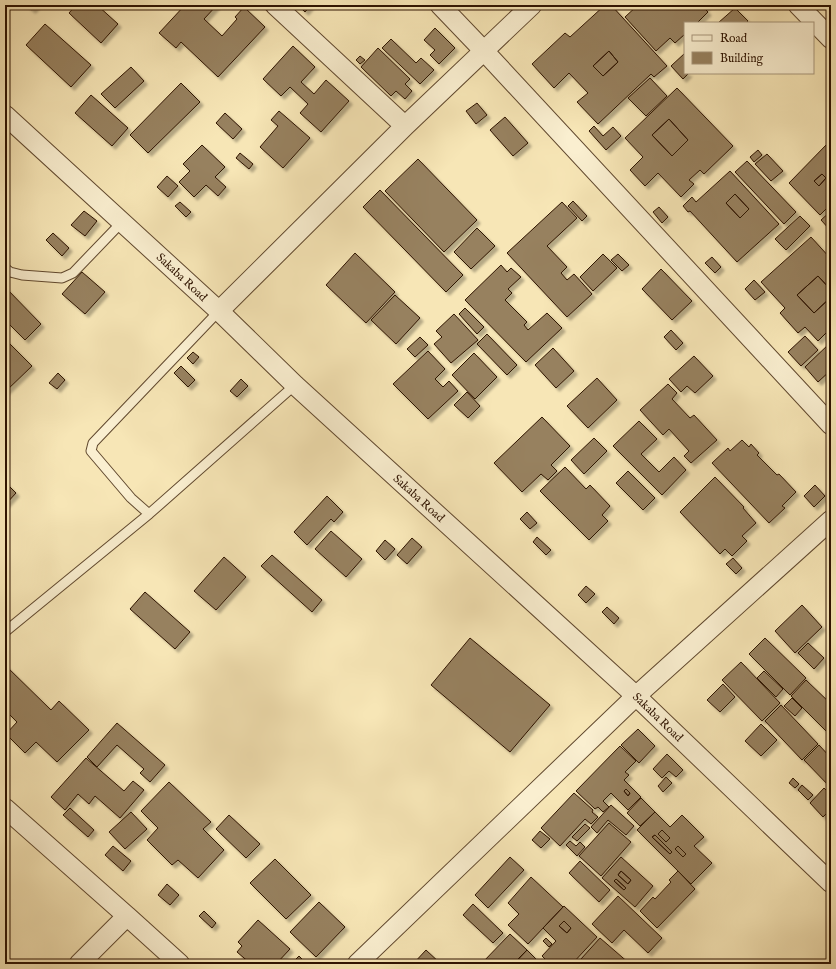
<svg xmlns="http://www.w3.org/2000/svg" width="836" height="969" viewBox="0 0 836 969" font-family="'IM FELL English',serif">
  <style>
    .building { fill: #97815f; stroke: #2e1301; fill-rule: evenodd; filter: url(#shadow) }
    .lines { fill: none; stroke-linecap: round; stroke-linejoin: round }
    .lane-casing { stroke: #60482e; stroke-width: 11 }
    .street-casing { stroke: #60482e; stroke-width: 21 }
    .lane { stroke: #faefd0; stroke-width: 9 }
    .street { stroke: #faefd0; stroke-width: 19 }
    .labels { text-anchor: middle; stroke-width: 4; stroke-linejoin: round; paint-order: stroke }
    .street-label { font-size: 12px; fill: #2e1301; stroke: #faefd0 }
  </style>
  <defs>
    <filter id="shadow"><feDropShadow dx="3.5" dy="3.5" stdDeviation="1" flood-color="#0004"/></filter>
  </defs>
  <rect width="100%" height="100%" fill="#f7e6b6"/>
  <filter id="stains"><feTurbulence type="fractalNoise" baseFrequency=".005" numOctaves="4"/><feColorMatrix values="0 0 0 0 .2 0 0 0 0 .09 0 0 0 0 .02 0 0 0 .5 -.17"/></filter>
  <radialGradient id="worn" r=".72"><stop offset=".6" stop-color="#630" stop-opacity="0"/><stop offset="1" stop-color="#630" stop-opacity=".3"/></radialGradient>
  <path class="building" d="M26 5H37L32 10Z
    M76 5H97L118 24 101 43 69 13Z
    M185 5H217L204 19 222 36 237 19 235 17 244 7 265 27 218 77 181 42 176 48 159 33Z
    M298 5H311L305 12Z
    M605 5H611L667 66 654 77 651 74 598 124 577 102 588 93 569 73 554 88 532 64 565 33 570 37ZM609 51 618 62 603 76 593 66Z
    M638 5H708L704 8 708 12 697 23H685V34L675 43 670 38 656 51 625 17Z
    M735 8 748 21 746 23H718Z
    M45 24 91 65 71 87 26 45Z
    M435 28 455 48 439 64 430 55 435 50 424 40Z
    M391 39 416 63 421 58 434 70 420 84 382 48Z
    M293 46 315 67 301 82 314 94 326 80 349 101 321 132 300 113 308 104 290 87 281 96 263 79Z
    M378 48 410 79 405 84 412 91 405 99 396 91 391 96 361 67Z
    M609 51 618 62 603 76 593 66Z
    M685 53V73H689L683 79 671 66Z
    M360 56 365 60 360 64 356 60Z
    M131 67 144 81 115 108 101 94Z
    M650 78 667 96 646 116 628 98Z
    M181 83 200 102 148 153 130 135Z
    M677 88 733 146 704 174 700 170 689 180 694 184 681 197 658 173 645 186 630 170 643 157 625 138ZM669 119 688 140 672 156 652 135Z
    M91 95 128 128 112 146 75 113Z
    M477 103 487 115 476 124 466 111Z
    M279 111 310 138 283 168 260 147 278 126 271 120Z
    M225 113 242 129 233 139 216 123Z
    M505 117 528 143 513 156 490 130Z
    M669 119 688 140 672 156 652 135Z
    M594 126 603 136 613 127 621 136 606 150 589 131Z
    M828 143 831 146V204L820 215 789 183ZM822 174 826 178 819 186 814 181Z
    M202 145 225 167 215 177 226 187 218 196 206 185 194 197 179 182 190 171 183 164Z
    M758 150 762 155 754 162 750 157Z
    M240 153 253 164 249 169 236 158Z
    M767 154 783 171 771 181 755 164Z
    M418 159 477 220 444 252 385 191Z
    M747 161 796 212 784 224 735 172Z
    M730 171 779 224 737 262 690 211 688 212 683 206 692 197 696 202ZM735 194 749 209 740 218 726 203Z
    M822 174 826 178 819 186 814 181Z
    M167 176 178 186 168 197 157 187Z
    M380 190 463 275 446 292 363 207Z
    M735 194 749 209 740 218 726 203Z
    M573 201 587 216 582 221 568 206Z
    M180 202 191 212 186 217 175 206Z
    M562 202 577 218 547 246 567 267 561 273 567 280 574 274 592 294 567 317 507 253Z
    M659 207 668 217 662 223 653 212Z
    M84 211 97 221 85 236 71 225Z
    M831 211V231L821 220Z
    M800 216 810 226 786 250 775 239Z
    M477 228 495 246 471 269 454 252Z
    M53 233 69 248 62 256 46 240Z
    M811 237 831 259V290L818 276 797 295 814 313 831 297V328L818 341 805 327 798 333 780 313 785 308 761 282Z
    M355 253 395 292 366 323 326 285Z
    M603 254 617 268 593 291 580 277Z
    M618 254 629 265 622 271 611 260Z
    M712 257 721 267 715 273 705 263Z
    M501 265 507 272 511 268 521 277 508 289 512 293 505 300 527 322 524 325 528 330 547 313 562 328 526 362 465 300Z
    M661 269 692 301 672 320 642 289Z
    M82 272 105 292 85 314 62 294Z
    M818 276 831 290V297L814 313 797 295Z
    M754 280 765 292 755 300 745 289Z
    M5 287 41 324 25 340 5 320Z
    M395 295 420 318 396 344 371 320Z
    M465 308 484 327 477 334 459 314Z
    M454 314 478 340 451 363 434 344 442 337 436 331Z
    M671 330 683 343 676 350 664 337Z
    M487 334 517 365 507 375 477 344Z
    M805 336 818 350 801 366 788 352Z
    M420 337 428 345 415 357 407 349Z
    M5 339 32 366 5 392Z
    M831 342V370L818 382 805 367Z
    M553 348 574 371 556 388 535 365Z
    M428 351 445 369 435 379 443 387 449 381 458 391 428 419 393 384Z
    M193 352 199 357 193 364 187 358Z
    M474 353 497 377 475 399 452 375Z
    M694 356 713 376 695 393 687 386 681 392 669 379Z
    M181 366 195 380 188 387 174 373Z
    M58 373 65 380 57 389 49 383Z
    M597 378 617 400 588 428 567 406Z
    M241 379 248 386 237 397 230 391Z
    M668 384 677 393 672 399 690 418 694 415 717 440 691 463 684 456 689 451 669 429 663 435 640 410Z
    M467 392 480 406 468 418 454 405Z
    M542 417 570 446 551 465 557 471 548 480 541 474 522 492 494 463Z
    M639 421 657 439 641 454 659 472 674 457 686 470 662 495 613 446Z
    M594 438 607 451 584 474 571 460Z
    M742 440 749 447 751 444 759 453 757 455 777 475 779 474 796 492 782 506 785 508 769 523 712 463 728 448 730 451Z
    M565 467 586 489 590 485 610 506 602 515 608 521 589 540 540 491Z
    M628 471 655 498 643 510 616 483Z
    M715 477 744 507 743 508 756 523 742 536 747 541 732 556 725 549 720 554 680 512Z
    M5 482 16 493 5 505Z
    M815 485 825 496 814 507 804 496Z
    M327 496 343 512 334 522 331 519 307 545 294 532Z
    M527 512 537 523 530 529 520 519Z
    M331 531 362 559 346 577 315 549Z
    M537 537 551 550 546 555 533 542Z
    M412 538 422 547 407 564 397 555Z
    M385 540 395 549 385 560 376 551Z
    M272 555 322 600 312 612 261 566Z
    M224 557 246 577 216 610 194 591Z
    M733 558 742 568 736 574 726 564Z
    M586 586 595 594 586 603 578 595Z
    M145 592 190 632 175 649 130 609Z
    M802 605 822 627 795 653 775 631Z
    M607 607 619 618 614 624 602 612Z
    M470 638 550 705 510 752 431 685Z
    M765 638 806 678 790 695 749 654Z
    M808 643 824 658 814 669 798 653Z
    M741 662 780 703 762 721 722 680Z
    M5 665 51 710 59 701 89 730 57 762 36 742 25 753 6 734 17 722 5 710Z
    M764 671 783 689 776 697 757 678Z
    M806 680 831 704V736L791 696Z
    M723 684 735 697 720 712 707 700Z
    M792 698 802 708 795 716 784 706Z
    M781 705 818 744 802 760 765 721Z
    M117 723 165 765 150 782 140 773 144 769 117 745 97 767 87 757Z
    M761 724 777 740 761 756 745 741Z
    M638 729 655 746 639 763 621 745Z
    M819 745 831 758V788L804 760Z
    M620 746 636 761 625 772 629 775 624 780 641 797 628 810 611 793 603 801 609 807 603 812 598 807 595 809 576 791ZM626 789 630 793 628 796 624 791Z
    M667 754 683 770 676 777 669 771 662 778 653 769Z
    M86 758 124 791 133 781 144 790 120 818 95 796 89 804 78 794 65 810 51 797Z
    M666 777 672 783 663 792 658 786Z
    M793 778 799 784 795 788 789 783Z
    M169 782 211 822 203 829 224 850 198 878 178 860 172 865 147 840 158 828 141 811Z
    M802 785 813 795 808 800 798 790Z
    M824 788 831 795V809L823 817 810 803Z
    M626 789 630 793 628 796 624 791Z
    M574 793 593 810 592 812 598 817 591 824 585 819 560 846 541 828Z
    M641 798 655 812 640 826 627 813Z
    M611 805 634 826 626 835 608 820 597 833 591 827Z
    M70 808 94 830 88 837 63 815Z
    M131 812 147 829 125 849 109 832Z
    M655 812 670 827 682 815 704 837 694 846 712 863 691 884 637 830ZM662 830 670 838 666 842 658 834ZM655 835 672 852 670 854 652 837ZM678 846 686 854 683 857 675 849Z
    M229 815 260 844 246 858 216 829Z
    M609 823 631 842 601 876 579 856Z
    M585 824 590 828 577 841 572 837Z
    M662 830 670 838 666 842 658 834Z
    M540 831 550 839 541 848 532 840Z
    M655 835 672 852 670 854 652 837Z
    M570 841 576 846 580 842 585 847 577 856 566 845Z
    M113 846 131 861 123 871 105 855Z
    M678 846 686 854 683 857 675 849Z
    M510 857 524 870 488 908 475 895Z
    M621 857 653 886 635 907 602 878ZM621 871 631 880 628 884 618 875ZM616 879 626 888 624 890 614 881Z
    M275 859 311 895 286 919 250 883Z
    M580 861 610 890 599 902 569 873Z
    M621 871 631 880 628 884 618 875Z
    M678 871 695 889 657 928 640 911 653 897 655 899 671 882 669 880Z
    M531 877 563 907 528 944 508 925 519 914 508 903Z
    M616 879 626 888 624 890 614 881Z
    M167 884 179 895 170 905 158 895Z
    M618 896 662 938 648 953 624 930 612 943 592 924Z
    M319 902 345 927 316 957 290 932Z
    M473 904 503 933 493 943 463 915Z
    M564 906 597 937 572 964H550L542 956 556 941 543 928ZM564 921 571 928 567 933 559 926Z
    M204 911 216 923 212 928 199 916Z
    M258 920 290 949 276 964H251L237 952 242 946 238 942Z
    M564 921 571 928 567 933 559 926Z
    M510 934 527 950 513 964H481Z
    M546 938 552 944 549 947 543 941Z
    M600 938 630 964H587L581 959Z
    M426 950 441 964H413Z
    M527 950 541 964H514Z
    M299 956 307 964H291Z"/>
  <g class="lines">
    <g class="lane-casing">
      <path id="lane" d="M5 268 10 272 22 275 62 278 73 273 122 222
        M149 514 295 385
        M6 631 149 514 131 498 91 451 93 443 219 311"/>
    </g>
    <g class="street-casing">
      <path id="street" d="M275 5 405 126
        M440 5 484 51 831 425
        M798 5 831 39
        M5 115 219 311 295 385 636 696 831 883
        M219 311 405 126 532 5
        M5 808 127 916
        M79 964 127 916 180 964
        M357 964 636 696 831 520"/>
    </g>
    <use href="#lane" class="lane"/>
    <use href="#street" class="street"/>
  </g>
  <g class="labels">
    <g class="street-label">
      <text transform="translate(182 277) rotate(43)" y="4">Sakaba Road</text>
      <text transform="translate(419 498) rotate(42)" y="4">Sakaba Road</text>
      <text transform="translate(658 717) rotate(44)" y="4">Sakaba Road</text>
    </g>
  </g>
  <rect width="836" height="969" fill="none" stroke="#f7e6b6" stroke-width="20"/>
  <rect x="6" y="6" width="824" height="957" fill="none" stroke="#2e1301" stroke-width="2"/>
  <rect x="10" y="10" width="816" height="949" fill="none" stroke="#2e1301"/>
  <rect x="684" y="22" width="130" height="52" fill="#faefd0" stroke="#a8977d"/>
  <rect x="692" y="35" width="20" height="6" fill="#faefd0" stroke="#a8977d"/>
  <text x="720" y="42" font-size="12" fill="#2e1301">Road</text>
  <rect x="692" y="52" width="20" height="12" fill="#97815f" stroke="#a8977d"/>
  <text x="720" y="62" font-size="12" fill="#2e1301">Building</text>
  <rect width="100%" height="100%" filter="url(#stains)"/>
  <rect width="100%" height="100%" fill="url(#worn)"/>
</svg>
